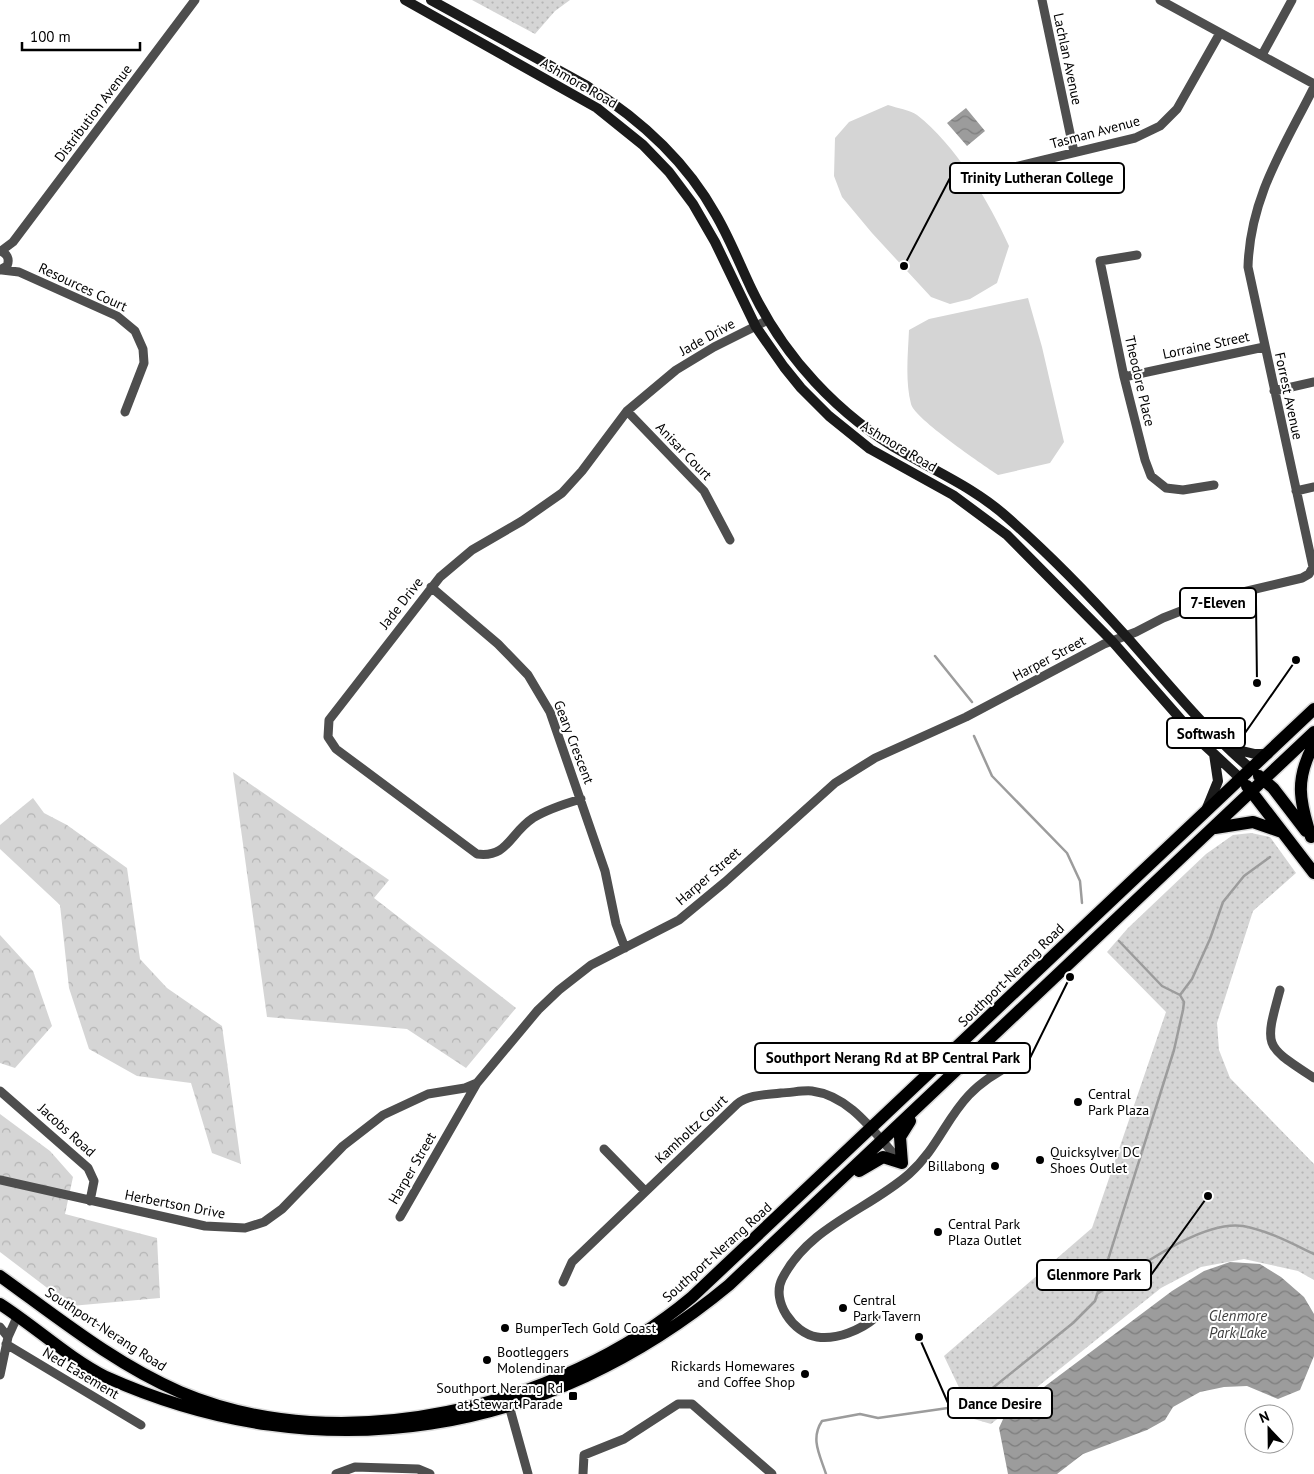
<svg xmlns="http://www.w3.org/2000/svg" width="1314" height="1474" viewBox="0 0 1314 1474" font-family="'PT Sans',sans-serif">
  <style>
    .grass { fill: url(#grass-dots) }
    .forest { fill: url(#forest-crowns) }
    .garden { fill: #d5d5d5 }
    .water { fill: url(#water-waves) }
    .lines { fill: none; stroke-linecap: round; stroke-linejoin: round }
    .stream { stroke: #9c9c9c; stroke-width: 2.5 }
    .primary-casing { stroke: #dbdbdb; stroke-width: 15 }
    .street { stroke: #4e4e4e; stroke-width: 9 }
    .secondary { stroke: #1b1b1b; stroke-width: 10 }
    .primary { stroke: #000; stroke-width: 12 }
    .poi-dot { fill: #000; stroke: #fff; stroke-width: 2 }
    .labels { text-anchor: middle; stroke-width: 4; stroke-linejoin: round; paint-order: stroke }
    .street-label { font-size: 14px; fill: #000; stroke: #fff }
    .poi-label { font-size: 14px; fill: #000; stroke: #fff; text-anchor: start }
    .water-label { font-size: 15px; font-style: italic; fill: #3d3d3d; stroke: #fff }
    .leader { fill: none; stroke: #000; stroke-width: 2 }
    .callout-dot { fill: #000; stroke: #fff; stroke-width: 2 }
    .callout { fill: #fff; stroke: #000; stroke-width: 2 }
    .callout-label { font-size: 15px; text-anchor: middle; font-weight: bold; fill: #000 }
  </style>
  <defs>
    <pattern id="grass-dots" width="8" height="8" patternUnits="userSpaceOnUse" patternTransform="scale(1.25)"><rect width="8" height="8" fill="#d5d5d5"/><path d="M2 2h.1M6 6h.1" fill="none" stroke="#b5b5b5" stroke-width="1.8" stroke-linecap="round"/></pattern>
    <pattern id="forest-crowns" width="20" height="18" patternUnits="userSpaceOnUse" patternTransform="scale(1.25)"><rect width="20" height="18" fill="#d5d5d5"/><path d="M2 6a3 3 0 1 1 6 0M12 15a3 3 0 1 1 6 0" fill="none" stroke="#b5b5b5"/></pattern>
    <pattern id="water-waves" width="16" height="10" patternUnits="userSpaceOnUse" patternTransform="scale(1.25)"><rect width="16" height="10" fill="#9c9c9c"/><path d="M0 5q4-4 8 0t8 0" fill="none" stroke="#7d7d7d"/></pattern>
  </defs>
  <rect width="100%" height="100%" fill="#fff"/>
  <path class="grass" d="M472 0H570L555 11 535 34Z
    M1251 833 1270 837 1296 873 1253 911 1217 1023 1219 1050 1230 1078 1314 1164V1280L1298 1271 1244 1259 1201 1267 1161 1288 991 1424 974 1419 944 1356 1092 1228 1166 1012 1107 952 1128 928 1206 854 1233 835Z"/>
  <path class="forest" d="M233 772 389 880 374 898 516 1008 466 1068 407 1029 267 1017Z
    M33 798 44 813 67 825 127 868 140 959 167 988 222 1026 241 1164 212 1153 191 1083 137 1076 89 1049 69 988 60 905 0 849V825Z
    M0 935 33 971 52 1026 15 1068 0 1063Z
    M0 1114 50 1151 73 1177 65 1214 157 1238 160 1298 71 1306 0 1252Z"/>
  <path class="garden" d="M888 105C897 108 910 110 917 115 955 144 990 203 1009 246L997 283 970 299 950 304 931 297 872 233 842 197 834 176 835 138 849 122Z
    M1028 298 1042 347 1064 442 1050 463 998 475C982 464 915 419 911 404 905 381 908 353 909 330L929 319Z"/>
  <path class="water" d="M966 108 985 131 967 146 947 123Z
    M1230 1262 1260 1264 1281 1277 1304 1297 1314 1314V1356L1300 1390 1278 1399 1247 1386 1224 1387 1200 1392 1173 1407 1165 1420 1147 1430 1083 1454 1057 1474H1008L999 1428 1004 1417 1172 1291 1204 1271Z"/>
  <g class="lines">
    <path class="stream" d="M935 656 972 702
      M974 736 992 776 1067 853 1080 881 1082 903
      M1180 995 1192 979 1210 939 1223 902 1244 876 1270 857
      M1097 1294C1133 1272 1201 1219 1243 1226 1269 1231 1291 1243 1314 1254
      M826 1474C820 1455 810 1439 822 1421L860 1414 878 1418 962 1406 984 1395 1073 1323 1095 1301 1174 1050 1183 1010 1184 1002 1180 995 1162 986 1119 941"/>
    <g class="primary-casing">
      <path id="primary" d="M1259 776 1273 788 1306 831
        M1247 786 1314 873
        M1215 828 1253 822 1282 832
        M1311 837C1299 800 1295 779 1314 744
        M859 1171 883 1157 902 1163 900 1137 910 1121
        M0 1276C57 1317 115 1364 180 1392 342 1461 560 1408 692 1297L1314 709
        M0 1304C36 1327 67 1357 106 1377 322 1474 548 1435 729 1285L1314 732"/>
    </g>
    <path class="street" d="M1042 0 1074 152
      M1160 0 1314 84
      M1262 55 1292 0
      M1014 167 1135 138 1160 126 1177 109 1220 33
      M0 251C7 253 10 259 7 266L0 270
      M1 251 13 242 195 0
      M1137 255 1100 261 1124 377 1145 460 1151 476 1166 488 1183 490 1214 485
      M2 270 19 272 117 316 135 331 143 349 144 363 125 412
      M1124 377 1264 347
      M1274 391 1314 382
      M627 411 704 491 730 540
      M1296 491 1314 487
      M431 587 498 644 528 675 550 712 605 871 616 924 625 948
      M581 799C564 804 548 809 533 818 509 834 508 858 477 854L336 749 328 737 329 720 440 577 472 550 522 521 562 493 582 471 627 411 676 370 714 347 768 320
      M1280 990C1264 1048 1264 1045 1314 1078
      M0 1091 88 1168 94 1181 90 1201
      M604 1149 645 1191
      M0 1180 205 1226 245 1228 264 1222 282 1209 343 1146 383 1115 428 1094 465 1088 477 1083
      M400 1217 477 1083 538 1010 559 990 591 965 679 920 725 882 835 783 875 758 966 717 1104 644 1136 632 1163 618 1209 600 1302 578 1309 574 1313 567 1248 267C1250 197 1284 147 1314 87
      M563 1282 572 1262 737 1104C750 1094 766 1095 781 1093 791 1093 802 1090 812 1091 851 1096 875 1134 900 1161
      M876 1317C861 1330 837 1340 817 1337 793 1333 771 1301 782 1279 809 1226 868 1210 909 1174 937 1149 946 1119 969 1095 983 1080 1000 1070 1019 1061
      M0 1327 8 1337
      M6 1344 141 1425
      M0 1375 8 1337 18 1315
      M508 1402 528 1474
      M336 1474 355 1467 418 1469 430 1474
      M583 1474 584 1455 624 1439 678 1404H692L772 1474"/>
    <path class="secondary" d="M405 0 597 108 643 145 669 172 693 204 715 242 756 327 784 367 801 388 829 416 870 449 953 495 1007 535 1112 641 1198 739 1241 779
      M431 0 587 86C640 119 686 161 716 215 730 239 740 265 752 290 768 323 789 354 815 382 841 410 872 435 906 454 941 474 977 490 1008 518 1049 554 1088 594 1125 635 1166 681 1204 729 1251 769
      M1229 748 1255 754H1268
      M1207 808 1218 781 1214 754"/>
    <use href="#primary" class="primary"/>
  </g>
  <g class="poi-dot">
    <circle cx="1078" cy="1102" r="5"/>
    <circle cx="1040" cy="1160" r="5"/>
    <circle cx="995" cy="1166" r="5"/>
    <circle cx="938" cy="1232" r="5"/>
    <circle cx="843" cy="1308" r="5"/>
    <circle cx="505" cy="1328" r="5"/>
    <circle cx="487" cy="1360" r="5"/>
    <circle cx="805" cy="1374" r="5"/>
    <rect x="568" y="1391" width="10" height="10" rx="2.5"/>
  </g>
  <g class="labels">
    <g class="street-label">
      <text transform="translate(1068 59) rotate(78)" y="5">Lachlan Avenue</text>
      <text transform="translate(579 83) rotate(30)" y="5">Ashmore Road</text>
      <text transform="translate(93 113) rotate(-53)" y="5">Distribution Avenue</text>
      <text transform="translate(1095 132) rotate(-15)" y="5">Tasman Avenue</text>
      <text transform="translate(83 287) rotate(25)" y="5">Resources Court</text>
      <text transform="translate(707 337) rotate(-29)" y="5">Jade Drive</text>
      <text transform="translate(1206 345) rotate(-12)" y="5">Lorraine Street</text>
      <text transform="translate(1140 381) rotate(77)" y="5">Theodore Place</text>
      <text transform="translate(1289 396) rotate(78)" y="5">Forrest Avenue</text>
      <text transform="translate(899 446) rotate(31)" y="5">Ashmore Road</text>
      <text transform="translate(684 451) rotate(46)" y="5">Anisar Court</text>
      <text transform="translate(401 603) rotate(-52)" y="5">Jade Drive</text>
      <text transform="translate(1049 658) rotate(-28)" y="5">Harper Street</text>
      <text transform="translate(574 742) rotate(69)" y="5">Geary Crescent</text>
      <text transform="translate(708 876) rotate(-41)" y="5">Harper Street</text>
      <text transform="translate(1011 975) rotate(-44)" y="5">Southport-Nerang Road</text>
      <text transform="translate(691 1129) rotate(-43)" y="5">Kamholtz Court</text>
      <text transform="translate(67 1130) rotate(42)" y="5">Jacobs Road</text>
      <text transform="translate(412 1168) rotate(-60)" y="5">Harper Street</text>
      <text transform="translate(175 1204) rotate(11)" y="5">Herbertson Drive</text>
      <text transform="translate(717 1252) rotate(-42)" y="5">Southport-Nerang Road</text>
      <text transform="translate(106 1329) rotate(33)" y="5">Southport-Nerang Road</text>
      <text transform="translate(81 1373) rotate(31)" y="5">Ned Easement</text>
    </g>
    <g class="poi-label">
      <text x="1088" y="1099">Central<tspan x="1088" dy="16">Park Plaza</tspan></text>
      <text x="1050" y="1157">Quicksylver DC<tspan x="1050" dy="16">Shoes Outlet</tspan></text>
      <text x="985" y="1171" text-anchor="end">Billabong</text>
      <text x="948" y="1229">Central Park<tspan x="948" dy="16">Plaza Outlet</tspan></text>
      <text x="853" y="1305">Central<tspan x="853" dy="16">Park Tavern</tspan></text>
      <text x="515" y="1333">BumperTech Gold Coast</text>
      <text x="497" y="1357">Bootleggers<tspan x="497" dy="16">Molendinar</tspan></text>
      <text x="795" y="1371" text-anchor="end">Rickards Homewares<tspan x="795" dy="16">and Coffee Shop</tspan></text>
      <text x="563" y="1393" text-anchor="end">Southport Nerang Rd<tspan x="563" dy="16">at Stewart Parade</tspan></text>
    </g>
    <g class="water-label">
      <text x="1238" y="1321">Glenmore<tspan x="1238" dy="17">Park Lake</tspan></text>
    </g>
  </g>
  <path class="leader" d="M904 266L950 178M1257 683L1256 603M1296 660L1245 733M1070 977L1030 1058M1208 1196L1151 1275M919 1337L948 1403"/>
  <g class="callout-dot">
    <circle cx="904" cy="266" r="5"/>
    <circle cx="1257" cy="683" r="5"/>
    <circle cx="1296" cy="660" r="5"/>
    <circle cx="1070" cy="977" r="5"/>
    <circle cx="1208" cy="1196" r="5"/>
    <circle cx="919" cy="1337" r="5"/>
  </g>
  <g class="callout">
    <rect x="950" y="163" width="174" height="30" rx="5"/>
    <rect x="1180" y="588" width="76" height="30" rx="5"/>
    <rect x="1167" y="718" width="78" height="30" rx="5"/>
    <rect x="755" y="1043" width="275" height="30" rx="5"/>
    <rect x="1037" y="1260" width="114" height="30" rx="5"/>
    <rect x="948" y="1388" width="104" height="30" rx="5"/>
  </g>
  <g class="callout-label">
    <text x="1037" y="183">Trinity Lutheran College</text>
    <text x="1218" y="608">7-Eleven</text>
    <text x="1206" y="739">Softwash</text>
    <text x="893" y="1063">Southport Nerang Rd at BP Central Park</text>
    <text x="1094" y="1280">Glenmore Park</text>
    <text x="1000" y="1409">Dance Desire</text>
  </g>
  <g transform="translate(1269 1429) rotate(338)"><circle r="24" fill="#ffffff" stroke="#999999"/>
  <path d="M0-4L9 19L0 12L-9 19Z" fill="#000000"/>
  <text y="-8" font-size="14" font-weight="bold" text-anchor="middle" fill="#000000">N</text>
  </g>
  <path d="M22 42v8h118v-8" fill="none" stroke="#000000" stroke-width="2.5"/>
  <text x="30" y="42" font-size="15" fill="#000000" stroke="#ffffff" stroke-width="4" paint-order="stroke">100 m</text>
</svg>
